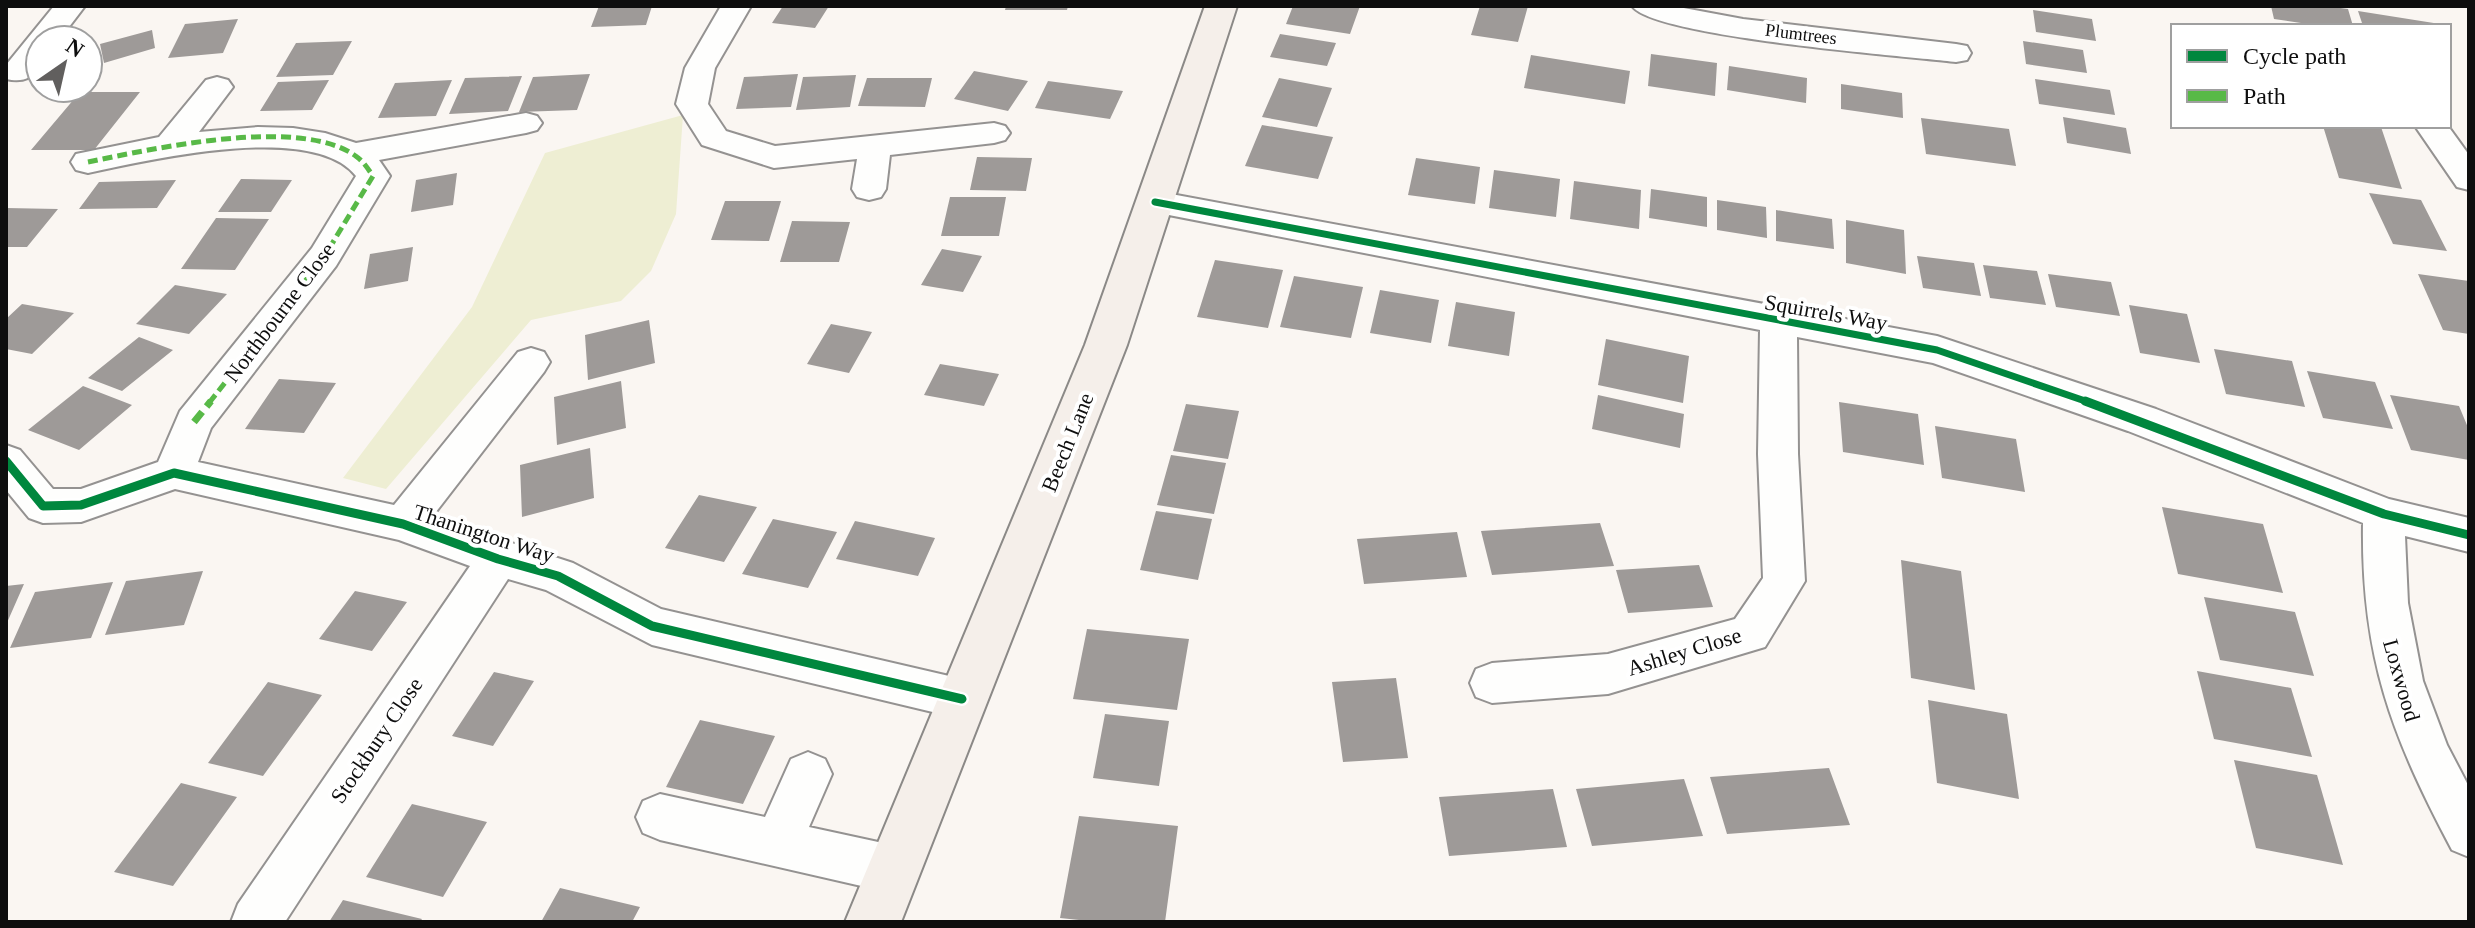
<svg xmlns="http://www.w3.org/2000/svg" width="2475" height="928" viewBox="0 0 2475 928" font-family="'Times New Roman',serif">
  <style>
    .green { fill: #eeeed3 }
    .building { fill: #9e9a98 }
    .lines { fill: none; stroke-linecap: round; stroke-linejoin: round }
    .street-casing { stroke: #949291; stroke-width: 4 }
    .secondary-casing { stroke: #8b8987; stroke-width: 4 }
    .street { fill: #fefefd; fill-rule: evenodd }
    .secondary { fill: #f5efea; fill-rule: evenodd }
    .quiet-far1 { stroke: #58b947; stroke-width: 5; stroke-dasharray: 10 5; stroke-linecap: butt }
    .quiet { stroke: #58b947; stroke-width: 7; stroke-dasharray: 13 7; stroke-linecap: butt }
    .cycleway-far1-casing { stroke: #fff; stroke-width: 11 }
    .cycleway-casing { stroke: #fff; stroke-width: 14 }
    .cycleway-far1 { stroke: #00873e; stroke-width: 7 }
    .cycleway { stroke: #00873e; stroke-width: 9 }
    .labels { text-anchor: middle; stroke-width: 8; stroke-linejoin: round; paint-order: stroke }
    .far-street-label { font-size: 18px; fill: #0e0e0e; stroke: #fff }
    .street-label { font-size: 22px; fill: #0e0e0e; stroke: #fff }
  </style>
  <rect width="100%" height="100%" fill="#faf6f2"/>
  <path class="green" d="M683 115 676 214 651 271 621 301 531 320 386 489 343 478 472 307 545 153Z"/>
  <path class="building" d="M599 6H652L646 25 591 27Z
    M783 6H829L815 28 772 23Z
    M1006 6H1068L1067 10H1005Z
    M1293 6H1360L1350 34 1286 24Z
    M1480 6H1528L1518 42 1471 35Z
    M2271 6H2326L2348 9 2353 26H2321L2274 19Z
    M2033 10 2092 19 2096 41 2036 32Z
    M2358 11 2440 24V26H2363Z
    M238 19 223 53 168 58 185 24Z
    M152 30 155 48 104 63 100 44Z
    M1280 34 1336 43 1327 66 1270 57Z
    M352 41 333 75 276 77 296 43Z
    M2023 41 2083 50 2087 73 2026 64Z
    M1651 54 1717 63 1715 96 1648 86Z
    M1531 55 1630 71 1625 104 1524 88Z
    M1729 66 1807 78 1806 103 1727 90Z
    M974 71 1028 81 1008 111 954 99Z
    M590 74 577 110 519 112 533 77Z
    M798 74 791 107 736 109 744 77Z
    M856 75 850 107 796 110 803 77Z
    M522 76 508 111 449 114 465 78Z
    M867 78H932L925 107 858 106Z
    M1279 78 1332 88 1317 127 1262 117Z
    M2035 79 2110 90 2115 115 2039 104Z
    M329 80 312 110 260 111 278 82Z
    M452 80 436 116 378 118 395 83Z
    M1048 81 1123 91 1110 119 1035 108Z
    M1841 84 1902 93 1903 118 1841 109Z
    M80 92H140L94 150H31Z
    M2063 117 2126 128 2131 154 2067 143Z
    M1921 118 2009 129 2016 166 1926 154Z
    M1262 125 1333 137 1318 179 1245 166Z
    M2323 126 2381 127 2402 189 2339 178Z
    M977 157 1032 158 1026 191 970 190Z
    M1416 158 1480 167 1475 204 1408 195Z
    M1494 170 1560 179 1556 217 1489 208Z
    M457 173 453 205 411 212 416 180Z
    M241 179 292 180 271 212H218Z
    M176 180 157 208 79 209 99 182Z
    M1574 181 1641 190 1639 229 1570 219Z
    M1651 189 1707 197V227L1649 218Z
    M2369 193 2421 200 2447 251 2393 244Z
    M950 197H1006L999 236H941Z
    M1717 200 1766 207 1767 238 1717 230Z
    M725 201H781L769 241 711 240Z
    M6 208 58 209 27 247H6Z
    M1776 210 1832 219 1834 249 1776 241Z
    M216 218 269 219 235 270 181 269Z
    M1846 220 1904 230 1906 274 1846 263Z
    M792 221 850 222 839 262H780Z
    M413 247 408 281 364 289 370 254Z
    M942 249 982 256 963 292 921 285Z
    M1917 256 1974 263 1981 296 1923 288Z
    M1215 260 1283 270 1268 328 1197 317Z
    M1983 265 2037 271 2046 305 1990 298Z
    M2048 274 2111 282 2120 316 2056 307Z
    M2418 274 2469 281V334L2443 330Z
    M1294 276 1363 287 1351 338 1280 327Z
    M175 285 227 294 189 334 136 324Z
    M1380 290 1439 300 1431 343 1370 333Z
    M1456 302 1515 312 1509 356 1448 346Z
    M22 304 74 313 32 354 6 349V319Z
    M2129 305 2187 314 2200 363 2140 353Z
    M649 320 655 363 588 380 585 335Z
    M831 324 872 332 849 373 807 364Z
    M139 337 173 350 122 391 88 378Z
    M1606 339 1689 356 1683 403 1598 385Z
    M2214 349 2292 361 2305 407 2226 394Z
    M940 364 999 374 984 406 924 395Z
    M2307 371 2375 382 2393 429 2323 418Z
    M279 379 336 383 304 433 245 429Z
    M621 381 626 428 557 445 554 397Z
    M83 386 132 405 79 450 28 430Z
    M1598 395 1684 414 1680 448 1592 429Z
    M2390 395 2459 406 2469 430V460L2411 450Z
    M1839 402 1918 414 1924 465 1843 452Z
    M1186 404 1239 411 1228 459 1173 451Z
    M1935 426 2016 439 2025 492 1942 478Z
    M590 448 594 498 522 517 520 465Z
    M1171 455 1226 463 1214 514 1157 505Z
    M699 495 757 507 724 562 665 548Z
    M2162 507 2263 524 2283 593 2178 574Z
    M1156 511 1212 519 1198 580 1140 570Z
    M773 519 837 532 808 588 742 574Z
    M855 521 935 538 918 576 836 559Z
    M1600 523 1614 566 1492 575 1481 531Z
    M1457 532 1467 577 1364 584 1357 539Z
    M1901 560 1961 571 1975 690 1911 678Z
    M1699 565 1713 607 1628 613 1616 570Z
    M203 571 184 625 105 635 126 581Z
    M113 582 91 638 10 648 35 592Z
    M24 584 6 625V586Z
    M355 591 407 602 372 651 319 639Z
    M2204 597 2295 612 2314 676 2220 660Z
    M1087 629 1189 639 1177 710 1073 699Z
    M2197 671 2291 688 2312 757 2214 739Z
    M494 672 534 681 493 746 452 736Z
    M1396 678 1408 758 1343 762 1332 682Z
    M268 682 322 695 263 776 208 763Z
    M1928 700 2007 714 2019 799 1937 783Z
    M1105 714 1169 721 1159 786 1093 778Z
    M700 720 775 736 743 804 666 787Z
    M2234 760 2317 775 2343 865 2256 848Z
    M1829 768 1850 825 1727 834 1710 777Z
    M1684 779 1703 836 1592 846 1576 789Z
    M181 783 237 797 173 886 114 872Z
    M1553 789 1567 847 1449 856 1439 797Z
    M412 804 487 822 443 897 366 877Z
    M1079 816 1178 826 1165 922H1098L1060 918Z
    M560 888 640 907 632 922H541Z
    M343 900 422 919 420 922H329Z"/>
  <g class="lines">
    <g class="street-casing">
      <path id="street" d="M54 6H85L59 40H40C40 64 37 86 6 79V65Z
        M721 6H751L715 68 708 104 726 131 775 146 994 123 1005 126 1010 133 1005 140 994 143 890 155 886 189 881 197 869 200 857 197 852 189 857 159 774 168 702 145 676 104 685 68Z
        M1632 6H1673L1743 19 1956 44 1967 46 1971 53 1967 60 1956 62C1906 56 1653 37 1632 6Z
        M217 77 228 80 233 87 199 132 258 127 293 128 325 133 356 143 526 113 537 116 542 123 537 130 526 133 379 160 390 176 336 266 211 428 198 462 394 505 518 352 531 348 544 352 550 362 544 372 432 517 573 563 661 609 962 679 978 685 985 699 978 713 962 719 652 645 546 590 508 579 285 922H231L238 904 470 566 399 540 175 489 81 522 43 523 29 518 6 490V445L20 450 53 489H81L158 462 180 411 312 248 356 176C314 121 148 160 88 173L76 170 71 162 76 154 159 137 206 80Z
        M2415 126H2448L2469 155V190L2457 187Z
        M1155 191 1937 336 2156 409 2389 499 2469 518V552L2405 536 2408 603 2423 681 2447 745 2469 787V857L2452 850C2391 735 2361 656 2363 523L2128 431 1933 363 1797 337 1798 454 1805 581 1765 647 1608 694 1492 703 1476 697 1470 683 1476 669 1492 663 1608 654 1735 619 1763 578 1758 454 1760 330 1143 210 1138 202 1143 194Z
        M808 752 825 759 832 774 809 827 892 845 909 852 917 869 909 886 892 893 660 840 643 833 636 817 643 801 660 794 765 817 791 759Z"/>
    </g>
    <g class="secondary-casing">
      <path id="secondary" d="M1205 6H1237L1127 345 901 922H845L1085 345Z"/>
    </g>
    <use href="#street" class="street"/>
    <use href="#secondary" class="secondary"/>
    <path class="quiet-far1" d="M88 162C152 149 302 115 357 157 364 162 368 169 373 176L324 257 209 403"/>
    <path class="quiet" d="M194 422 211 401"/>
    <g class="cycleway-far1-casing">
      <path id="cycleway-far1" d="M1155 202 1937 350 2091 403"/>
    </g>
    <g class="cycleway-casing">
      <path id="cycleway" d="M2085 401 2384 514 2469 535
        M6 461 43 506 81 505 174 473 403 524 498 559 558 576 652 626 962 699"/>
    </g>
    <use href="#cycleway-far1" class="cycleway-far1"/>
    <use href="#cycleway" class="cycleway"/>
  </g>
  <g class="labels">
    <g class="far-street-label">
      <text transform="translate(1801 34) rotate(7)" y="6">Plumtrees</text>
    </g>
    <g class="street-label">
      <text transform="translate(279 312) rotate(-53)" y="8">Northbourne Close</text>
      <text transform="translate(1826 312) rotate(10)" y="8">Squirrels Way</text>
      <text transform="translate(1067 442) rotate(-68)" y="8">Beech Lane</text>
      <text transform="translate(484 533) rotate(18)" y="8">Thanington Way</text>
      <text transform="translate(1684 651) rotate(-17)" y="8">Ashley Close</text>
      <text transform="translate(2402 680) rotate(74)" y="8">Loxwood</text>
      <text transform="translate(376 740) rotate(-56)" y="8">Stockbury Close</text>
    </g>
  </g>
  <rect width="2475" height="928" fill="none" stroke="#0e0e0e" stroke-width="16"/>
  <rect x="2171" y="24" width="280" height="104" fill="#ffffff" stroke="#9f9f9f" stroke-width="2"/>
  <rect x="2187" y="50" width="40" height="12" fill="#00873e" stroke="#9f9f9f" stroke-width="2"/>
  <text x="2243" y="64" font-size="24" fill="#0e0e0e">Cycle path</text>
  <rect x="2187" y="90" width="40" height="12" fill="#58b947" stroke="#9f9f9f" stroke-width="2"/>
  <text x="2243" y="104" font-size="24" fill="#0e0e0e">Path</text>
  <g transform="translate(64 64) rotate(34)"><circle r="38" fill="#ffffff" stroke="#9f9f9f" stroke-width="2"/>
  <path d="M0-6L14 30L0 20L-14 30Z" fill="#615f5e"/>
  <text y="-12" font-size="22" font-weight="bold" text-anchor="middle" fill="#0e0e0e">N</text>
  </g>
</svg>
